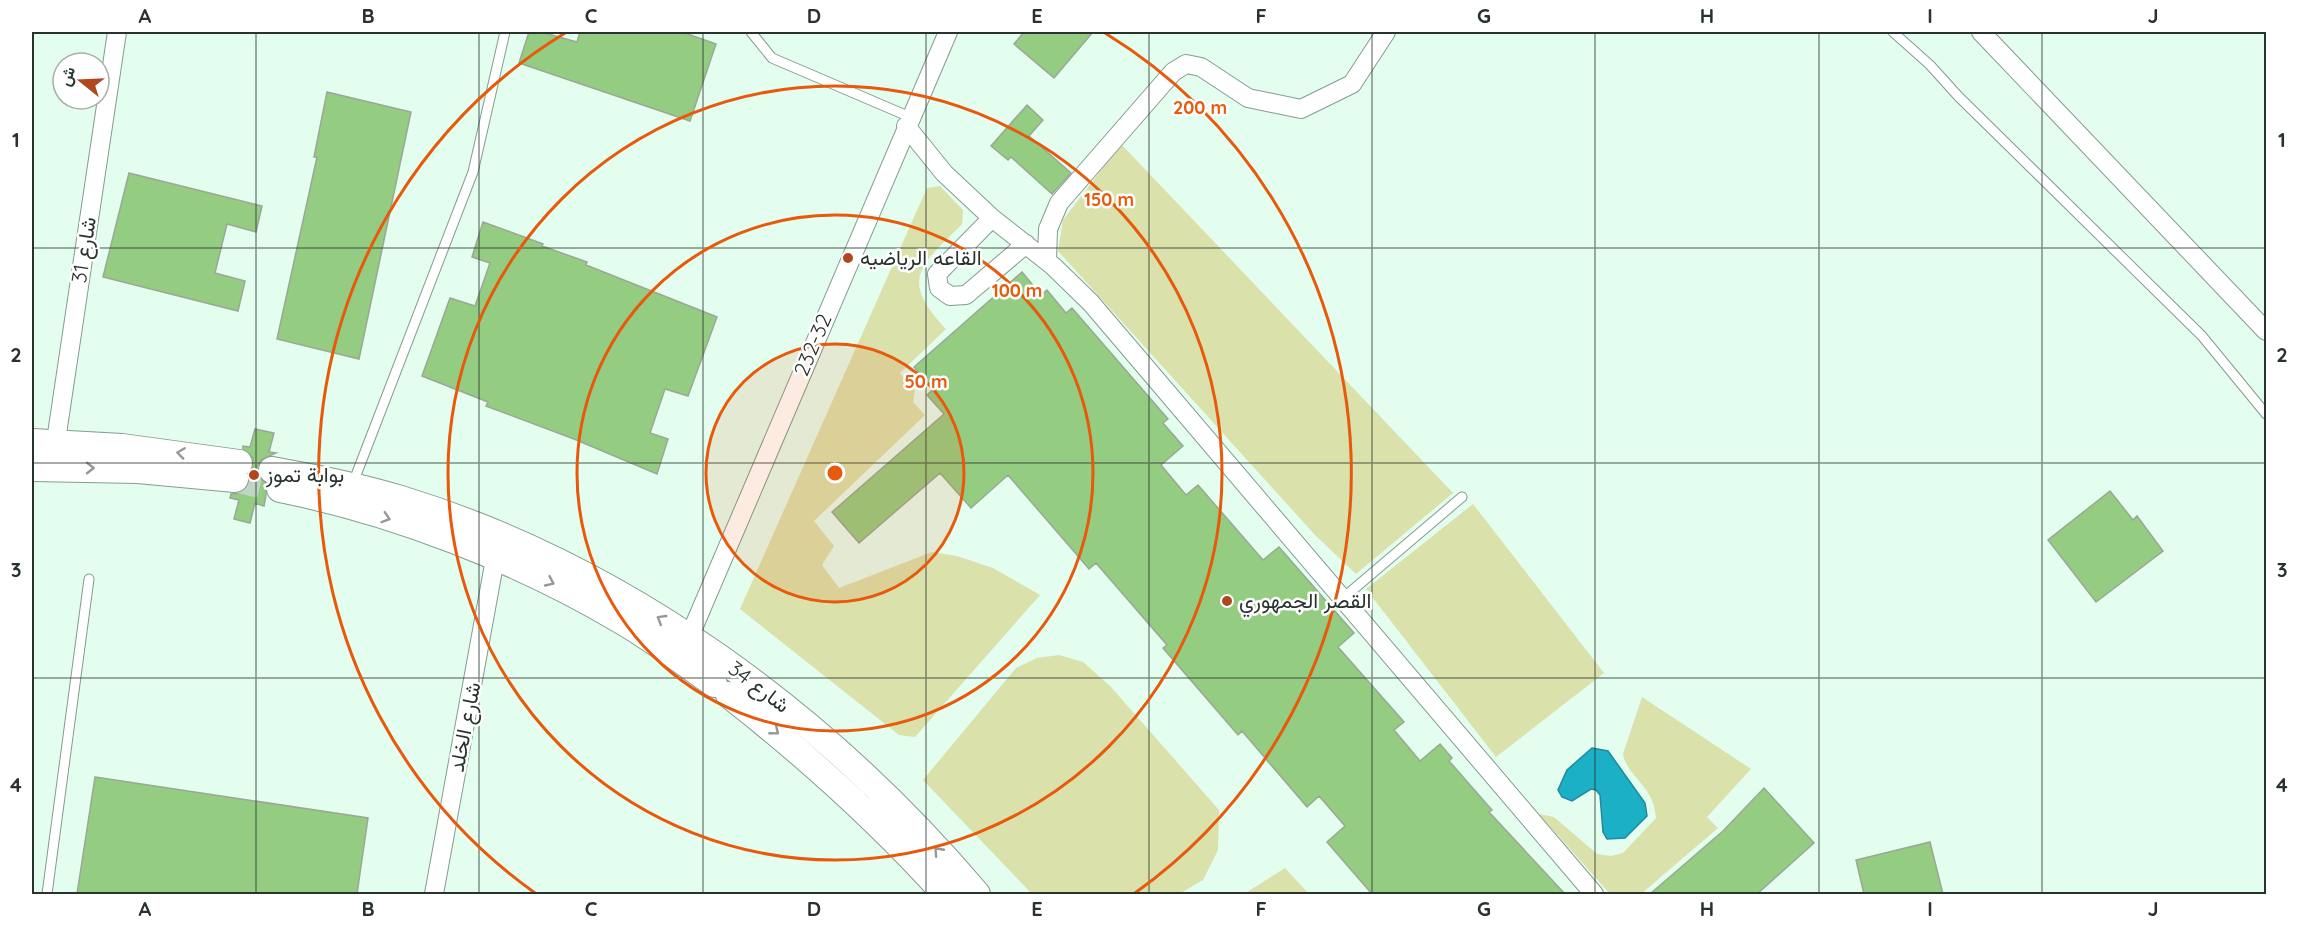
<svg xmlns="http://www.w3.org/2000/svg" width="2298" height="926" viewBox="0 0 2298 926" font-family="Quicksand,Vazirmatn,sans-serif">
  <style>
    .green { fill: #dae1ab }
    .water { fill: #1cb0c7; stroke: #208a99; stroke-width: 1.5 }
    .building { fill: #94cc82; stroke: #9aa895; stroke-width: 1.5 }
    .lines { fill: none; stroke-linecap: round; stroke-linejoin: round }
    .secondary-tunnel { stroke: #bed5c8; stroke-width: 26; stroke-dasharray: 26 13; stroke-linecap: butt }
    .lane-casing { stroke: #859c90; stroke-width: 11 }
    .street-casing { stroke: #859c90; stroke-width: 20 }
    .secondary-casing { stroke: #859c90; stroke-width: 28 }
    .lane { stroke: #fff; stroke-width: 9 }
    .street { stroke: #fff; stroke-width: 18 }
    .secondary { stroke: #fff; stroke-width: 26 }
    .oneway { stroke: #949996 }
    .grid { fill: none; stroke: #29332e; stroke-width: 1.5; stroke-opacity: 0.55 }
    .ring { fill: none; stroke: #e8590c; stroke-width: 3 }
    .poi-dot { fill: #af481f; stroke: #fff; stroke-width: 2 }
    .labels { text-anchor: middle; stroke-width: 5; stroke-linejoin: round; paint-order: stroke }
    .street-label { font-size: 21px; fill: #29332e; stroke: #fff }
    .poi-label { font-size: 21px; fill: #29332e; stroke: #fff; text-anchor: start }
    .centre { fill: #e8590c; stroke: #fff; stroke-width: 3 }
    .ring-label { font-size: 18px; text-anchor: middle; font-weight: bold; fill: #e8590c; stroke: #fff; stroke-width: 5; stroke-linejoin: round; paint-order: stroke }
    .neatline { fill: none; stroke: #29332e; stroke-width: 2 }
    .grid-label { font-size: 20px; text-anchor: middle; font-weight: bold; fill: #29332e }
  </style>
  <rect width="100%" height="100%" fill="#e3fdef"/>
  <path class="green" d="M1121 144 1453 493 1356 574 1315 535 1058 251 1063 220Z
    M940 186 963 210 962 224C921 266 898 278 946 329L900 373 915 391 913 402 925 415 814 521 834 546 822 565 839 588 932 552 957 556 993 568 1040 595 915 737 899 735 740 609 927 188Z
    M1473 504 1604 673 1496 757 1366 589Z
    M1059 655 1083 662 1111 687 1219 810 1218 850 1203 880 1179 894H1032L923 780 1016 668 1037 658Z
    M1642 697 1751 769 1707 817 1718 828 1641 894H1610L1539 814 1554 817 1597 854 1611 856 1623 853 1656 818C1654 785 1627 777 1623 754Z
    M1285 868 1309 894H1244Z"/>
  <path class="water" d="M1592 748 1608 751 1645 803 1647 816 1625 838 1607 839 1603 832 1600 795 1596 790 1591 789 1572 801 1562 797 1558 790 1567 770Z"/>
  <path class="building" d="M529 32H541L577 42 580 32H682L716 44 690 121 519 63Z
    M1024 32H1093L1054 78 1014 44Z
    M327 92 411 112 359 359 277 339 317 157H314Z
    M1027 105 1043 120 1029 136 1071 173 1052 194 1011 157 1008 160 991 146Z
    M129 173 262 206 256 232 227 224 215 273 245 281 238 311 103 277Z
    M483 222 543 244 542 246 587 262 586 265 717 317 688 396 665 389 650 433 668 439 657 474 574 439 486 406 488 402 422 376 450 298 475 306 490 263 472 257Z
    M1022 272 1041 295 1047 290 1066 313 1072 308 1168 419 1163 423 1183 446 1161 465 1186 495 1198 485 1263 560 1279 547 1354 633 1338 647 1404 722 1394 730 1420 761 1440 744 1452 758 1449 761 1492 810 1489 812 1565 894H1372L1327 842 1345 826 1319 796 1307 807 1242 731 1238 735 1163 648 1167 645 1096 563 1089 569 1008 475 971 508 940 473 859 543 832 512 944 414 927 395 933 389 914 367Z
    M255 429 274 433 269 452 276 453 261 460 257 467 258 476 266 483V495L264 506 255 503 250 523 234 519 239 500 230 498 231 494 241 493 247 488 250 481 253 458 243 449V446L250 447Z
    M2110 491 2133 520 2137 516 2163 551 2096 602 2048 540Z
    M95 777 368 818 357 894H77Z
    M1764 788 1814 843 1757 894H1650L1723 831Z
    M1930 842 1943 894H1864L1856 860Z"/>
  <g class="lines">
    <path class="secondary-tunnel" d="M235 479 268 487"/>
    <g class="lane-casing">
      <path id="lane" d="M751 32 772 58 910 117
        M1893 32 1930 65 1958 96 2202 336 2266 414
        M353 483 473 172 505 32
        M1342 599 1462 497
        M47 894 89 579"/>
    </g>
    <g class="street-casing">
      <path id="street" d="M1981 32 2266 331
        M906 126 944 173 992 218 1053 266 1091 303 1594 894
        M992 218 937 274 939 288 950 296 966 295 1026 244
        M1047 260 1048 229 1059 203 1173 72 1186 64 1201 67 1248 98 1301 109 1352 84 1386 32
        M54 454 117 32
        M685 647 948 32
        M434 894 497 548"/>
    </g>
    <g class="secondary-casing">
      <path id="secondary" d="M32 442 122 447 239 463
        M32 468 138 470 235 479
        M272 470C315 478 359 486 401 499 626 568 827 717 977 894
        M280 489C395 512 519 560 620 620 653 639 683 662 714 684
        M729 695C807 756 879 821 945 894"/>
    </g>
    <use href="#lane" class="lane"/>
    <use href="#street" class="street"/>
    <use href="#secondary" class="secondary"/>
  </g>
  <defs><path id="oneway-chevron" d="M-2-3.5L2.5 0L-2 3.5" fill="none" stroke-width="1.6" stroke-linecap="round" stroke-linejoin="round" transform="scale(1.5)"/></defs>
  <g class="oneway">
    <use href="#oneway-chevron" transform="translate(181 453) rotate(-172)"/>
    <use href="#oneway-chevron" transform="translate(90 468)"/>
    <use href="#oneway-chevron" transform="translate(386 518) rotate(18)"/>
    <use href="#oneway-chevron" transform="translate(550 582) rotate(25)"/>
    <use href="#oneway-chevron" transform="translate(661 619) rotate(-149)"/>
    <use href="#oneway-chevron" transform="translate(775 731) rotate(39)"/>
    <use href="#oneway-chevron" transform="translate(938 851) rotate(-132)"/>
  </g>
  <path class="grid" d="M256 32V894M479 32V894M703 32V894M926 32V894M1149 32V894M1372 32V894M1595 32V894M1819 32V894M2042 32V894M32 248H2266M32 463H2266M32 678H2266"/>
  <circle cx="835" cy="473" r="129" fill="#e8590c" fill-opacity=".12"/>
  <g class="ring">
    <circle cx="835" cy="473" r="129"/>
    <circle cx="835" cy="473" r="258"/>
    <circle cx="835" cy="473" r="387"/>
    <path d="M535 893A516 516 0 0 1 565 33M1105 33A516 516 0 0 1 1135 893"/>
  </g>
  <g class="poi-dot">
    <circle cx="848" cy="258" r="6"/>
    <circle cx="254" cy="475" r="6"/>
    <circle cx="1227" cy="601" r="6"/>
  </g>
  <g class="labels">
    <g class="street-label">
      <text transform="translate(84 250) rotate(-81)" y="7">شارع 31</text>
      <text transform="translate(813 345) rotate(-67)" y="7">232-32</text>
      <text transform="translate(759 687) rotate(37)" y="7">شارع 34</text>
      <text transform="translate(465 727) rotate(-79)" y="7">شارع الخلد</text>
    </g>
    <g class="poi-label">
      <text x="860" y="265">القاعه الرياضيه</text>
      <text x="266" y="482">بوابة تموز</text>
      <text x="1239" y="608">القصر الجمهوري</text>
    </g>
  </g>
  <circle cx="835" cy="473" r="9" class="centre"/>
  <g class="ring-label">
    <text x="1200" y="114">200 m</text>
    <text x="1109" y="206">150 m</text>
    <text x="1017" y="297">100 m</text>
    <text x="926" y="388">50 m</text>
  </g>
  <rect width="2298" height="926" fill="none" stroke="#ffffff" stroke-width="66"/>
  <g transform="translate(81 81) rotate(288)"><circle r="28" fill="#ffffff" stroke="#a9adab" stroke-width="1.5"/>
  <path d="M0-4.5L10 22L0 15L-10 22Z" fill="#af481f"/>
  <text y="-9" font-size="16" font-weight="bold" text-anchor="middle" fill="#29332e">ش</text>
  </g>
  <rect x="33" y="33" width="2232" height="860" class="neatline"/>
  <g class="grid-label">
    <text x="145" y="23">A</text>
    <text x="368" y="23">B</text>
    <text x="591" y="23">C</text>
    <text x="814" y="23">D</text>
    <text x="1037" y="23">E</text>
    <text x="1261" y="23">F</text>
    <text x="1484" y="23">G</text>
    <text x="1707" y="23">H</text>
    <text x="1930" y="23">I</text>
    <text x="2153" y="23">J</text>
    <text x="16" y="147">1</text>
    <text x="2282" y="147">1</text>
    <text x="16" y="362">2</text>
    <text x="2282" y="362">2</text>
    <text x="16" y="577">3</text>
    <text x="2282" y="577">3</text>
    <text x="16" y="792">4</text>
    <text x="2282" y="792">4</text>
    <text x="145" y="916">A</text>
    <text x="368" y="916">B</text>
    <text x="591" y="916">C</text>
    <text x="814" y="916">D</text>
    <text x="1037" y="916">E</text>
    <text x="1261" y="916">F</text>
    <text x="1484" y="916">G</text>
    <text x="1707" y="916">H</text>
    <text x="1930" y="916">I</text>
    <text x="2153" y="916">J</text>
  </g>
</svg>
